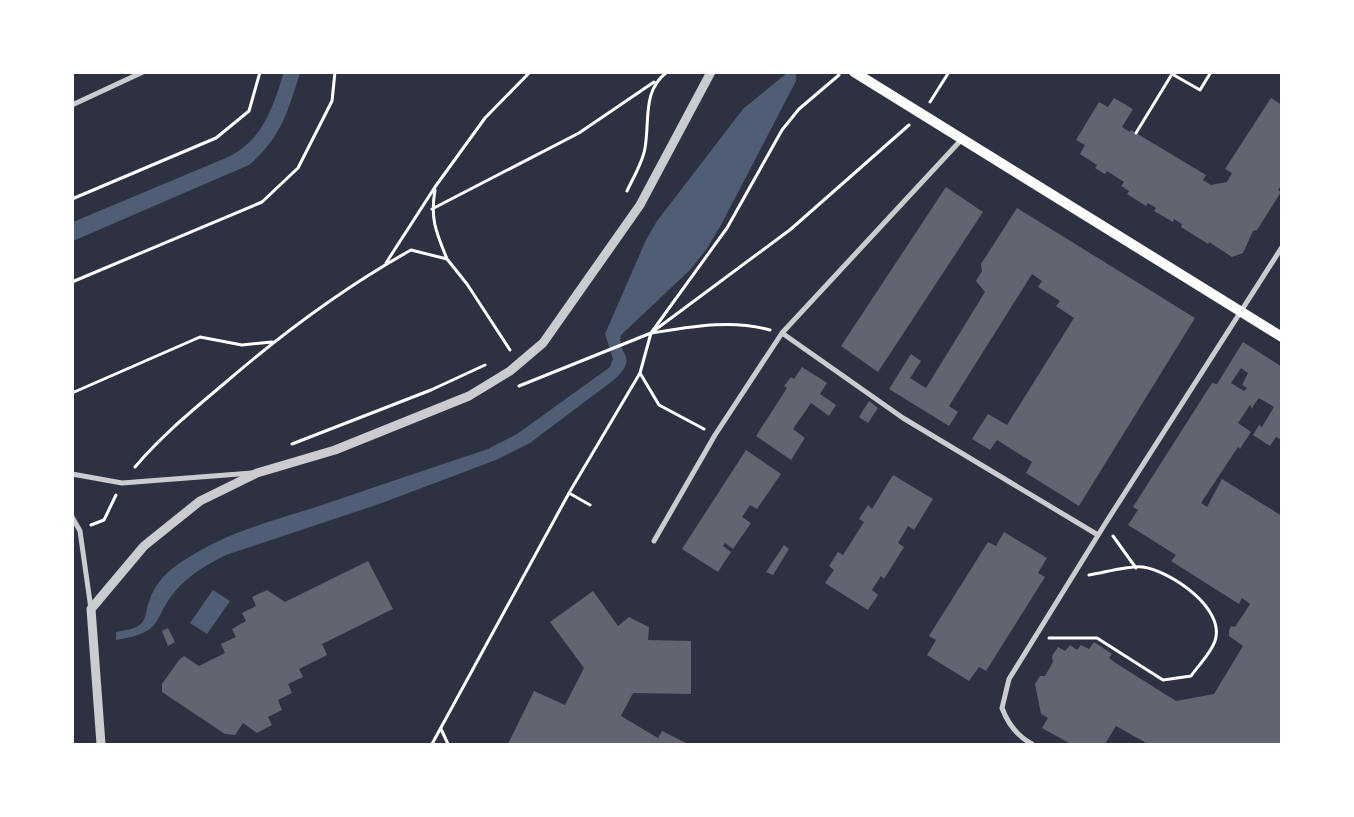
<svg xmlns="http://www.w3.org/2000/svg" width="1354" height="817" viewBox="0 0 1354 817" font-family="Commissioner,sans-serif">
  <style>
    .water { fill: #4f5d75 }
    .building { fill: #626471; fill-rule: evenodd }
    .lines { fill: none; stroke-linecap: round; stroke-linejoin: round }
    .path { stroke: #fff; stroke-width: 3 }
    .minor { stroke: #caccd0; stroke-width: 5 }
    .tertiary { stroke: #caccd0; stroke-width: 9 }
    .secondary { stroke: #fff; stroke-width: 10 }
  </style>
  <rect width="100%" height="100%" fill="#2d3142"/>
  <path class="water" d="M284 72 300 73C288 111 281 138 249 165L73 241V222L228 157C263 140 273 107 284 72Z
    M787 73H796V81L721 225 706 250 690 270 621 335C616 355 640 355 615 379L530 443 496 460 379 504 226 555C210 563 192 573 179 587 150 618 168 632 116 640V632C156 626 139 617 154 590 163 573 180 562 196 553 232 531 275 520 316 507 373 488 430 468 488 449L517 434 610 367 613 359 605 334 646 240 657 221 743 109Z
    M213 590 230 601 207 634 190 623Z"/>
  <path class="building" d="M1114 98 1133 109 1122 127 1130 132 1131 130 1206 175 1203 180 1211 185 1227 182 1232 173 1225 169 1271 98 1282 105V184L1278 190 1281 192 1257 230 1253 231 1243 253 1232 257 1209 242 1208 244 1181 227 1182 224 1174 219 1173 222 1154 211 1156 208 1148 203 1146 206 1127 194 1129 191 1121 186 1124 182 1107 171 1105 174 1095 168 1097 165 1080 154 1085 145 1076 140 1099 102 1108 107Z
    M946 187 983 212 878 372 841 346Z
    M1017 208 1195 318 1079 506 1026 473 1032 462 1008 447 997 440 990 450 972 439 988 414 1007 425 1074 318 1056 306 1060 301 1038 287 1042 281 1032 274 949 406 958 412 949 426 889 389 911 354 921 361 910 378 926 388 985 292 976 281 982 271 981 264Z
    M1243 342 1282 367V440L1276 437 1270 446 1253 435 1259 425 1262 427 1274 407 1259 398 1253 406V409L1250 405 1238 423 1251 432 1240 449 1238 447 1201 503 1207 507 1222 479 1282 516V744H1148L1116 726 1105 744H1071L1042 728 1048 718 1041 714 1035 684 1040 676H1045L1053 662 1052 656 1058 647 1065 651 1070 645 1077 650 1081 645 1089 649 1094 642 1112 654 1109 658 1114 662 1176 701 1214 694 1243 646 1229 636V631L1231 626 1235 627 1250 604 1242 598 1239 604 1171 561 1176 555 1128 525 1138 510 1133 507 1212 383 1217 384ZM1241 368 1248 373 1242 385 1247 388 1244 391 1231 383Z
    M802 367 827 383 820 394 836 405 829 416 811 403 793 429 805 438 791 460 756 436 787 388 784 386 791 377 794 379Z
    M869 401 878 408 868 423 859 417Z
    M746 450 781 474 757 509 750 505 742 517 751 523 733 549 725 543 723 546 731 552 718 572 682 549Z
    M893 475 933 499 914 530 908 526 898 543 904 547 884 579 881 576 872 590 878 595 868 610 825 583 834 570 829 566 838 552 843 555 864 522 859 519 868 505 872 509Z
    M1004 532 1047 558 1038 573 1045 577 986 671 979 667 969 681 927 655 936 640 929 636 988 542 996 546Z
    M784 545 789 549 773 575 766 572Z
    M368 561 393 609 322 644 327 655 299 669 303 677 288 684 292 693 278 700 282 710 268 717 272 725 257 733 243 723 235 735 225 734 162 692V684L179 660 184 656 199 666 225 653 221 644 236 637 232 629 246 621 242 613 256 606 252 597 267 590 285 602Z
    M593 591 618 626 629 617 649 627 648 640 691 641V694L633 693 621 716 658 738 662 731 688 744H508L534 691 565 705 584 668 550 622Z
    M168 628 175 642 168 646 162 631Z"/>
  <g class="lines">
    <path class="path" d="M1280 72 1282 73
      M930 102 949 72
      M1136 133 1172 74 1200 90 1211 72
      M435 190C430 219 436 232 447 259
      M627 191C633 178 643 162 645 148 650 120 642 91 667 72
      M72 199 216 138 249 111 260 72
      M432 209 579 133 654 82
      M386 263 435 187 485 118 530 72
      M72 282 262 202 298 168 332 101 335 72
      M652 333C690 327 731 319 770 330
      M519 386 651 333 727 228 782 130 799 109 839 75
      M72 393 200 337 242 345 272 342
      M704 429 659 405 640 373 651 333 791 229 909 125
      M292 444 431 390 485 365
      M135 467C163 434 193 410 226 382 284 332 345 287 411 250L447 259 467 284 510 350
      M569 493 590 505
      M91 525 104 520 116 495
      M1113 536 1136 568
      M1049 638H1097L1163 680 1191 676C1198 666 1211 653 1215 641 1226 608 1170 571 1143 567 1130 565 1103 573 1089 575
      M441 729 448 744
      M432 744 569 493 640 373"/>
    <path class="minor" d="M72 105 143 72
      M782 333 903 418 1098 535
      M72 474 122 483 252 473
      M72 517 80 531 91 609
      M654 541 715 435 782 333 962 139
      M1032 744C1017 736 1008 724 1002 708L1009 679 1105 524 1282 247"/>
    <path class="tertiary" d="M101 744 91 609 144 546 200 501 257 473 335 450 469 396 510 371 543 343 640 205 711 72"/>
    <path class="secondary" d="M854 72 1282 337"/>
  </g>
  <rect width="1354" height="817" fill="none" stroke="#ffffff" stroke-width="148"/>
</svg>
